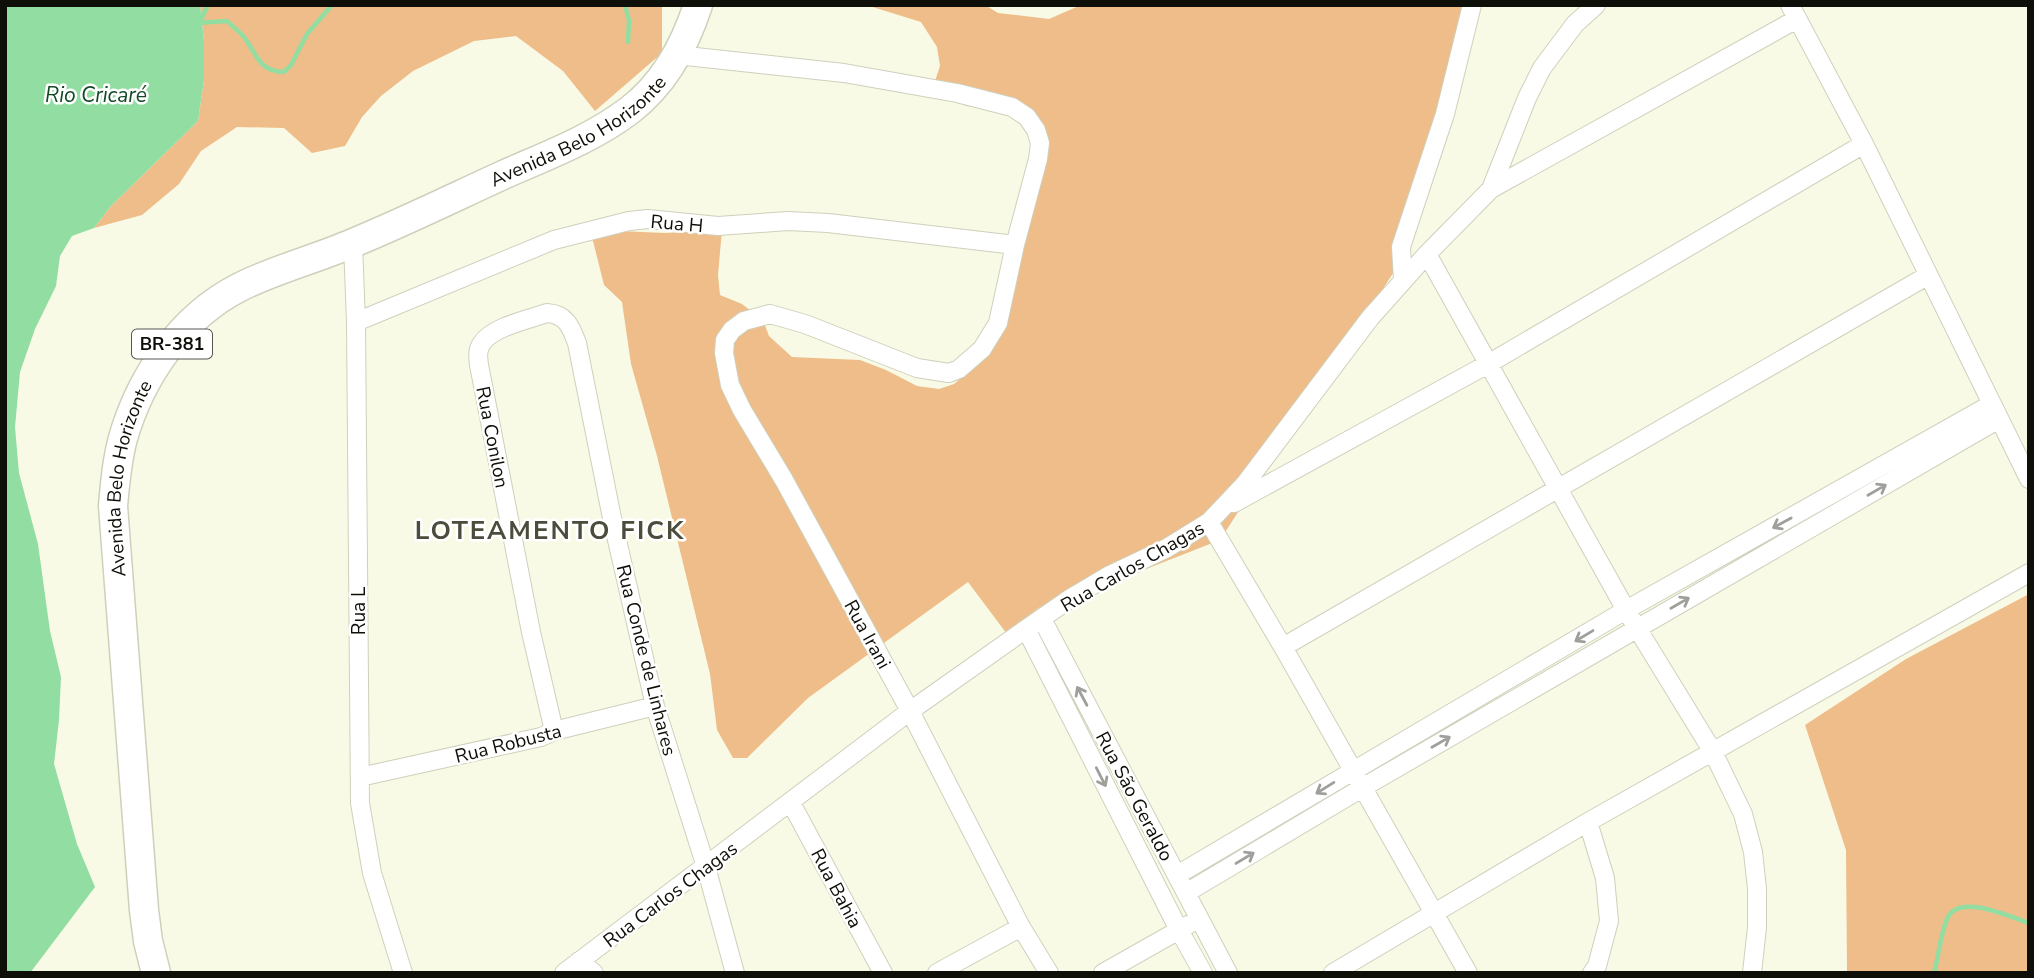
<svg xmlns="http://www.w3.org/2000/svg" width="2034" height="978" viewBox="0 0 2034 978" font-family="'Nunito Sans',sans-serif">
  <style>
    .green { fill: #eebd89 }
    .water { fill: #92dda2 }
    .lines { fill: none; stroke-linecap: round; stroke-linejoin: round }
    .stream { stroke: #92dda2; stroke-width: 4.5 }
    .minor-casing { stroke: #cfd0bc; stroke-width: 20 }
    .primary-casing { stroke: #cfd0bc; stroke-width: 31 }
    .minor { stroke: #fff; stroke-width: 18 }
    .primary { stroke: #fff; stroke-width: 28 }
    .oneway { stroke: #9f9f9c }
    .labels { text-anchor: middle; stroke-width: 5; stroke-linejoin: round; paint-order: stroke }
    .shield { fill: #fff; stroke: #565752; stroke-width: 2 }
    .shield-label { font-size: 18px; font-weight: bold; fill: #0e0f08 }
    .street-label { font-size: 19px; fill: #0e0f08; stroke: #fff }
    .water-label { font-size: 21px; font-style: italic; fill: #124924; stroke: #fff }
    .district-label { font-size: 26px; font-weight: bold; letter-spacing: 2px; fill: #4b4c3b; stroke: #fff }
  </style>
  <rect width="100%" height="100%" fill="#f9fae5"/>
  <path class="green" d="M200 5H662V53L595 111 563 71 516 36 474 41 413 71 381 96 362 117 345 146 312 153 284 128 237 127 201 151 179 184 142 215 94 228 111 206 198 121 204 80V41Z
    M866 5H985L998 13 1049 19 1081 5H1479L1410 247 1220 540 1090 591 1055 599 1037 609 1007 634 968 582 808 698 747 758H733L717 730 710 674 657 456 631 364 622 302 604 285 593 241 591 239 619 231 665 233 722 230 718 275 720 295 742 304 763 320 769 336 792 357 860 360 886 370 917 386 939 389 954 384 974 367 998 320 1042 144 1031 122 1005 109 966 106 933 87 940 66 937 47 921 22Z
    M2029 594V973H1847L1846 850 1805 725 1906 659Z"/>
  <path class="water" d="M5 5H200L204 41V80L198 121 111 206 94 228 72 236 60 256 56 286 35 329 20 372 15 427 19 473 38 544 50 631 61 677 59 720 54 764 77 844 95 887 30 973H5Z"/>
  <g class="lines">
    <path class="stream" d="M625 5 629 20 628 42
      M200 22 208 5
      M197 23 227 21C233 27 239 31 244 37 256 53 259 72 284 72L291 65 307 34 332 5
      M1934 973C1939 956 1940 935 1947 919 1958 892 2010 917 2029 923"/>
    <g class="minor-casing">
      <path id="minor" d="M1790 5 1864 144 2029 479
        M677 55 844 73 957 93 1012 107 1027 117 1036 130 1040 143 1038 159 1015 245 998 323 982 349 959 369 949 373 917 368 805 324 770 314 744 321 732 330 725 340 724 353 730 385 742 410 784 480 910 711 1021 927 1049 973
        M1491 189 1797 19
        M353 244 356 322 360 803 372 873 403 973
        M1427 254 1626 610 1713 752 1743 814 1753 852 1757 889V927L1752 973
        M1403 280 1401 247 1445 114 1472 5
        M356 322 554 240 629 221 648 219 718 226 788 221 828 223 1015 245
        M1234 503 1488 364 1864 144
        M1209 522 1283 647 1468 973
        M1042 619 1228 973
        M1026 629 1179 930 1203 973
        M1283 647 1927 276
        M554 731 531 632 479 365C478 357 477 350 482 343 492 327 530 319 547 313 566 314 571 327 577 343L612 518 655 706 706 867 735 973
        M360 777 541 737 554 731 655 706
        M791 803 883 973
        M1588 822 1605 878 1609 921 1597 966 1592 973
        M1177 875 1626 610 1990 405
        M1186 893 1362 788 1999 419
        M579 961 594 973
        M564 973 910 711 1026 629 1071 598 1108 576 1167 548 1209 522 1245 484 1370 318 1427 254 1491 189 1527 98 1542 68 1575 24 1596 5
        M937 973 1021 927
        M1103 973 1188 925
        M1333 973 1588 822 2029 573"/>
    </g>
    <g class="primary-casing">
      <g id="primary">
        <path id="s1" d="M156 973 148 941 144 910 113 506C115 483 117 460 123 438 141 376 181 317 240 287 276 269 316 259 353 243 404 222 453 198 503 175 546 156 592 139 630 110 664 84 685 45 698 5"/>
      </g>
    </g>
    <use href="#minor" class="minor"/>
    <use href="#primary" class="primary"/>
  </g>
  <defs><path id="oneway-shaft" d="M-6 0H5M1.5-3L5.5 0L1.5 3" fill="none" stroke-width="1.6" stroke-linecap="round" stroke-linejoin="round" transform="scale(1.75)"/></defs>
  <g class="oneway">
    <use href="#oneway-shaft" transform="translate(1877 490) rotate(-30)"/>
    <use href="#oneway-shaft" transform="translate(1782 523) rotate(151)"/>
    <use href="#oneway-shaft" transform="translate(1680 603) rotate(-30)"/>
    <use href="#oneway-shaft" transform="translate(1584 636) rotate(149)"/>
    <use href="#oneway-shaft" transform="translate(1082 696) rotate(-118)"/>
    <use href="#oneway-shaft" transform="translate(1441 742) rotate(-30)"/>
    <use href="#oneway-shaft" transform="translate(1101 777) rotate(63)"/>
    <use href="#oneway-shaft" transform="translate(1325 788) rotate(148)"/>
    <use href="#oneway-shaft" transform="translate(1245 858) rotate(-31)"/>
  </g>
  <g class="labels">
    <rect class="shield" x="132" y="329.5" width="80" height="29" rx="5"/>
    <g class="shield-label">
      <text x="172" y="350">BR-381</text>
    </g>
    <g class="street-label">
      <text dy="7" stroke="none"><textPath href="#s1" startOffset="1108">Avenida Belo Horizonte</textPath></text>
      <text transform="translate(677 223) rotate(5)" y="7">Rua H</text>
      <text transform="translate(493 437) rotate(79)" y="7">Rua Conilon</text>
      <text dy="7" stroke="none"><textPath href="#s1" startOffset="499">Avenida Belo Horizonte</textPath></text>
      <text transform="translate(1132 566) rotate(-30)" y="7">Rua Carlos Chagas</text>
      <text transform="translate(358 611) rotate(-90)" y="7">Rua L</text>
      <text transform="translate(868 634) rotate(61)" y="7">Rua Irani</text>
      <text transform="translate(647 660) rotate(76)" y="7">Rua Conde de Linhares</text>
      <text transform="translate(508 743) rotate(-14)" y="7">Rua Robusta</text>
      <text transform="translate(1135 796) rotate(62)" y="7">Rua São Geraldo</text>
      <text transform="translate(837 888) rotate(62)" y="7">Rua Bahia</text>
      <text transform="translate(670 894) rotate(-37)" y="7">Rua Carlos Chagas</text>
    </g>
    <g class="water-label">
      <text x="96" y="102">Rio Cricaré</text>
    </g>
    <g class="district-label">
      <text x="550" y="539">LOTEAMENTO FICK</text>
    </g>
  </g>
  <rect width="2034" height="978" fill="none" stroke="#0e0f08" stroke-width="14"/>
</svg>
